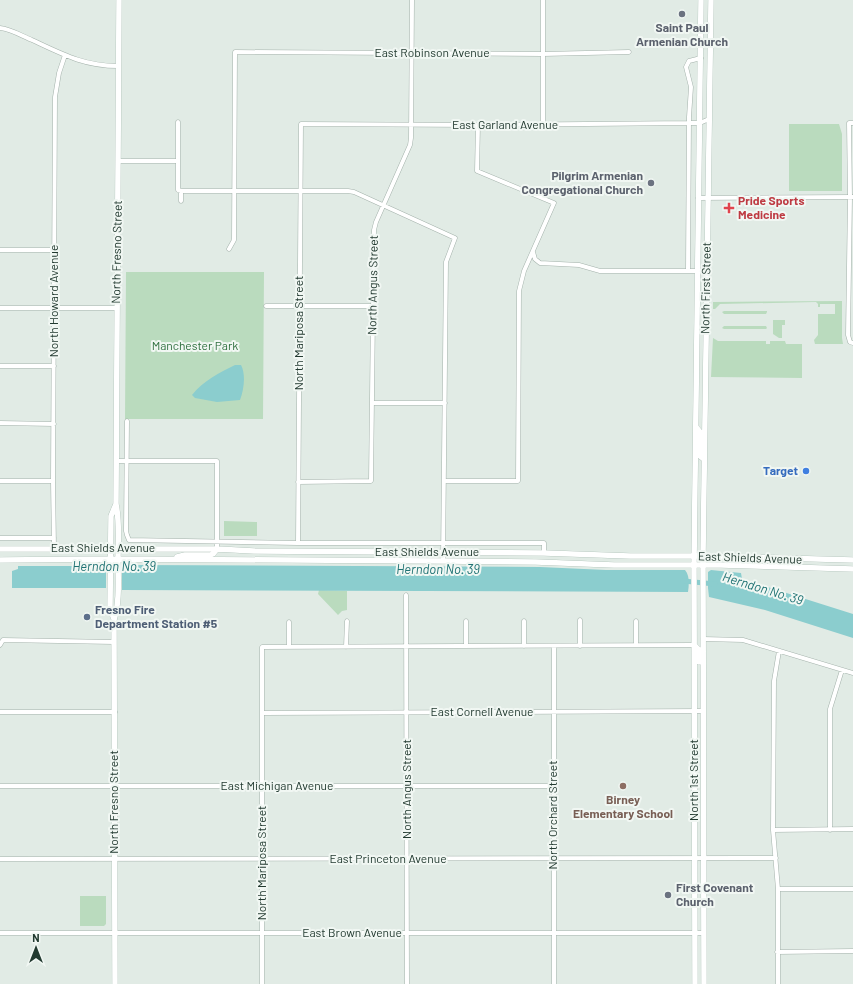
<svg xmlns="http://www.w3.org/2000/svg" width="853" height="984" viewBox="0 0 853 984" font-family="Barlow,sans-serif">
  <style>
    .green { fill: #badbbe }
    .water { fill: #8bcdce }
    .lines { fill: none; stroke-linecap: round; stroke-linejoin: round }
    .canal { stroke: #8bcdce; stroke-width: 5 }
    .minor-casing { stroke: #a4b2ab; stroke-width: 5 }
    .secondary-casing { stroke: #a0b6ab; stroke-width: 6 }
    .minor { stroke: #fff; stroke-width: 4 }
    .secondary { stroke: #fff; stroke-width: 5.5 }
    .worship-dot { fill: #6b7280; stroke: #f1f7f3; stroke-width: 1.5 }
    .health-dot { fill: #e0444e; stroke: #f1f7f3; stroke-width: 1.5 }
    .shop-dot { fill: #3f7fe0; stroke: #f1f7f3; stroke-width: 1.5 }
    .service-dot { fill: #5c6f8a; stroke: #f1f7f3; stroke-width: 1.5 }
    .education-dot { fill: #8d6e63; stroke: #f1f7f3; stroke-width: 1.5 }
    .labels { text-anchor: middle; stroke-width: 4; stroke-linejoin: round; paint-order: stroke }
    .worship-label { font-size: 12px; font-weight: bold; fill: #5b616d; stroke: #f1f7f3 }
    .street-label { font-size: 12px; fill: #223a30; stroke: #f1f7f3 }
    .health-label { font-size: 12px; font-weight: bold; fill: #be3a42; stroke: #f1f7f3; text-anchor: start }
    .park-label { font-size: 12px; fill: #2e6f3e; stroke: #f1f7f3 }
    .shop-label { font-size: 12px; font-weight: bold; fill: #366cbe; stroke: #f1f7f3; text-anchor: end }
    .service-label { font-size: 12px; font-weight: bold; fill: #4e5e75; stroke: #f1f7f3; text-anchor: start }
    .education-label { font-size: 12px; font-weight: bold; fill: #785e54; stroke: #f1f7f3 }
    .water-label { font-size: 13px; font-style: italic; fill: #1f7273; stroke: #f1f7f3 }
  </style>
  <rect width="100%" height="100%" fill="#e1ebe5"/>
  <path class="green" d="M789 124H839L842 134V191H789Z
    M126 272H264L263 419H125Z
    M842 301V338L843 344H802V378L711 377 713 338 718 341H766V344H770V341H785L786 344H815L814 340 818 335V314H835V304H820V307H818V304L816 302 720 304 715 309H713V302Z
    M724 311H767V312L766 314H724L722 312Z
    M773 320H785V325H782V338H779L773 334Z
    M724 326H766L767 328 766 329H724L722 328Z
    M224 521 257 522V536H224Z
    M319 590 347 591V610L342 611 338 615 318 594Z
    M80 896H106V924L104 926H80Z"/>
  <path class="water" d="M235 365H241C246 374 244 390 240 400L217 402 195 398 192 395C203 381 219 373 235 365Z
    M127 565 540 567 606 570H685C690 576 689 585 688 592L122 590V569Z
    M18 566H104L106 568V588H12V571L18 569Z
    M711 570 741 573 742 579 853 614V638L765 610 709 597 708 588V572Z"/>
  <g class="lines">
    <path class="canal" d="M683 581 715 584"/>
    <g class="minor-casing">
      <path id="minor" d="M0 28C11 29 22 36 32 40 62 54 84 66 118 66
        M178 122V190L181 191V201
        M853 123H849L850 197 848 335 850 342 853 343
        M543 125V0
        M118 161H178
        M181 191H348L354 192 455 238 446 262 443 561
        M698 198 853 197
        M229 249 234 240 235 52 543 54 629 52
        M0 250H54
        M533 252 535 259 540 263 579 265 600 271H707
        M688 270 689 117 691 87 686 67 689 61 701 58
        M266 306H372
        M0 308H116
        M0 366H54
        M372 403H445
        M127 421 126 531 127 535 129 540 298 543H544V553
        M0 423 54 424
        M117 461H217V549
        M0 481H53
        M444 481H518L519 291 524 271 554 203 477 171 478 125
        M298 482 371 481 374 230 376 222 410 145 411 138 412 0
        M0 538H54
        M298 543 301 124 478 125 690 123H700L709 119
        M54 548 53 481 55 97 59 73 65 55
        M406 595 407 984
        M580 620V646
        M289 622V647
        M703 639 743 640 853 673
        M0 645 3 640 114 642
        M636 645V621
        M466 646V621
        M524 646V621
        M346 647 347 621
        M0 712H115
        M262 713 703 711
        M0 786H553
        M773 830 853 829
        M830 830V709L842 670
        M0 859 776 858
        M778 889H853
        M0 933H703
        M777 952 853 951
        M262 984V647L694 645
        M554 984V646
        M778 984V889L773 830 774 681 779 651"/>
    </g>
    <g class="secondary-casing">
      <path id="secondary" d="M696 427 700 432V456L704 459
        M0 549H217L254 551 544 553 630 556H710L853 560
        M177 557 185 555H210L213 554 217 549
        M0 560 110 559 443 561 536 562 614 565H721L853 569
        M114 619 110 608 111 516 116 504
        M694 645 699 650V662
        M115 984 114 620C120 601 118 580 118 560 118 542 120 523 116 504L119 0
        M695 984 694 565 701 0
        M704 984 703 556 711 0"/>
    </g>
    <use href="#minor" class="minor"/>
    <use href="#secondary" class="secondary"/>
  </g>
  <g class="worship-dot">
    <circle cx="682" cy="14" r="4"/>
    <circle cx="651" cy="183" r="4"/>
    <circle cx="668" cy="895" r="4"/>
  </g>
  <path class="health-dot" d="M727 202h4v4h4v4h-4v4h-4v-4h-4v-4h4z"/>
  <circle class="shop-dot" cx="806" cy="471" r="4"/>
  <circle class="service-dot" cx="87" cy="617" r="4"/>
  <circle class="education-dot" cx="623" cy="786" r="4"/>
  <g class="labels">
    <g class="worship-label">
      <text x="682" y="32">Saint Paul<tspan x="682" dy="14">Armenian Church</tspan></text>
      <text x="643" y="180" text-anchor="end">Pilgrim Armenian<tspan x="643" dy="14">Congregational Church</tspan></text>
      <text x="676" y="892" text-anchor="start">First Covenant<tspan x="676" dy="14">Church</tspan></text>
    </g>
    <g class="street-label">
      <text x="432" y="57">East Robinson Avenue</text>
      <text x="505" y="129">East Garland Avenue</text>
      <text transform="translate(117 252) rotate(-89)" y="4">North Fresno Street</text>
      <text transform="translate(373 285) rotate(-89)" y="4">North Angus Street</text>
      <text transform="translate(706 288) rotate(-89)" y="4">North First Street</text>
      <text transform="translate(54 301) rotate(-90)" y="4">North Howard Avenue</text>
      <text transform="translate(299 333) rotate(-90)" y="4">North Mariposa Street</text>
      <text x="103" y="552">East Shields Avenue</text>
      <text x="427" y="556">East Shields Avenue</text>
      <text transform="translate(750 558) rotate(2)" y="4">East Shields Avenue</text>
      <text x="482" y="716">East Cornell Avenue</text>
      <text transform="translate(694 780) rotate(-90)" y="4">North 1st Street</text>
      <text x="277" y="790">East Michigan Avenue</text>
      <text transform="translate(407 789) rotate(-90)" y="4">North Angus Street</text>
      <text transform="translate(114 802) rotate(-90)" y="4">North Fresno Street</text>
      <text transform="translate(553 815) rotate(-90)" y="4">North Orchard Street</text>
      <text x="388" y="863">East Princeton Avenue</text>
      <text transform="translate(262 863) rotate(-90)" y="4">North Mariposa Street</text>
      <text x="352" y="937">East Brown Avenue</text>
    </g>
    <g class="health-label">
      <text x="738" y="205">Pride Sports<tspan x="738" dy="14">Medicine</tspan></text>
    </g>
    <g class="park-label">
      <text x="195" y="350">Manchester Park</text>
    </g>
    <g class="shop-label">
      <text x="798" y="475">Target</text>
    </g>
    <g class="service-label">
      <text x="95" y="614">Fresno Fire<tspan x="95" dy="14">Department Station #5</tspan></text>
    </g>
    <g class="education-label">
      <text x="623" y="804">Birney<tspan x="623" dy="14">Elementary School</tspan></text>
    </g>
    <g class="water-label">
      <text x="114" y="571">Herndon No. 39</text>
      <text x="438" y="574">Herndon No. 39</text>
      <text transform="translate(763 588) rotate(17)" y="5">Herndon No. 39</text>
    </g>
  </g>
  <g transform="translate(36 948)" stroke="#f1f7f3" stroke-width="3" paint-order="stroke">
  <path d="M0-3L7 15L0 10L-7 15Z" fill="#223a30"/>
  <text y="-6" font-size="11" font-weight="bold" text-anchor="middle" fill="#223a30">N</text>
  </g>
</svg>
